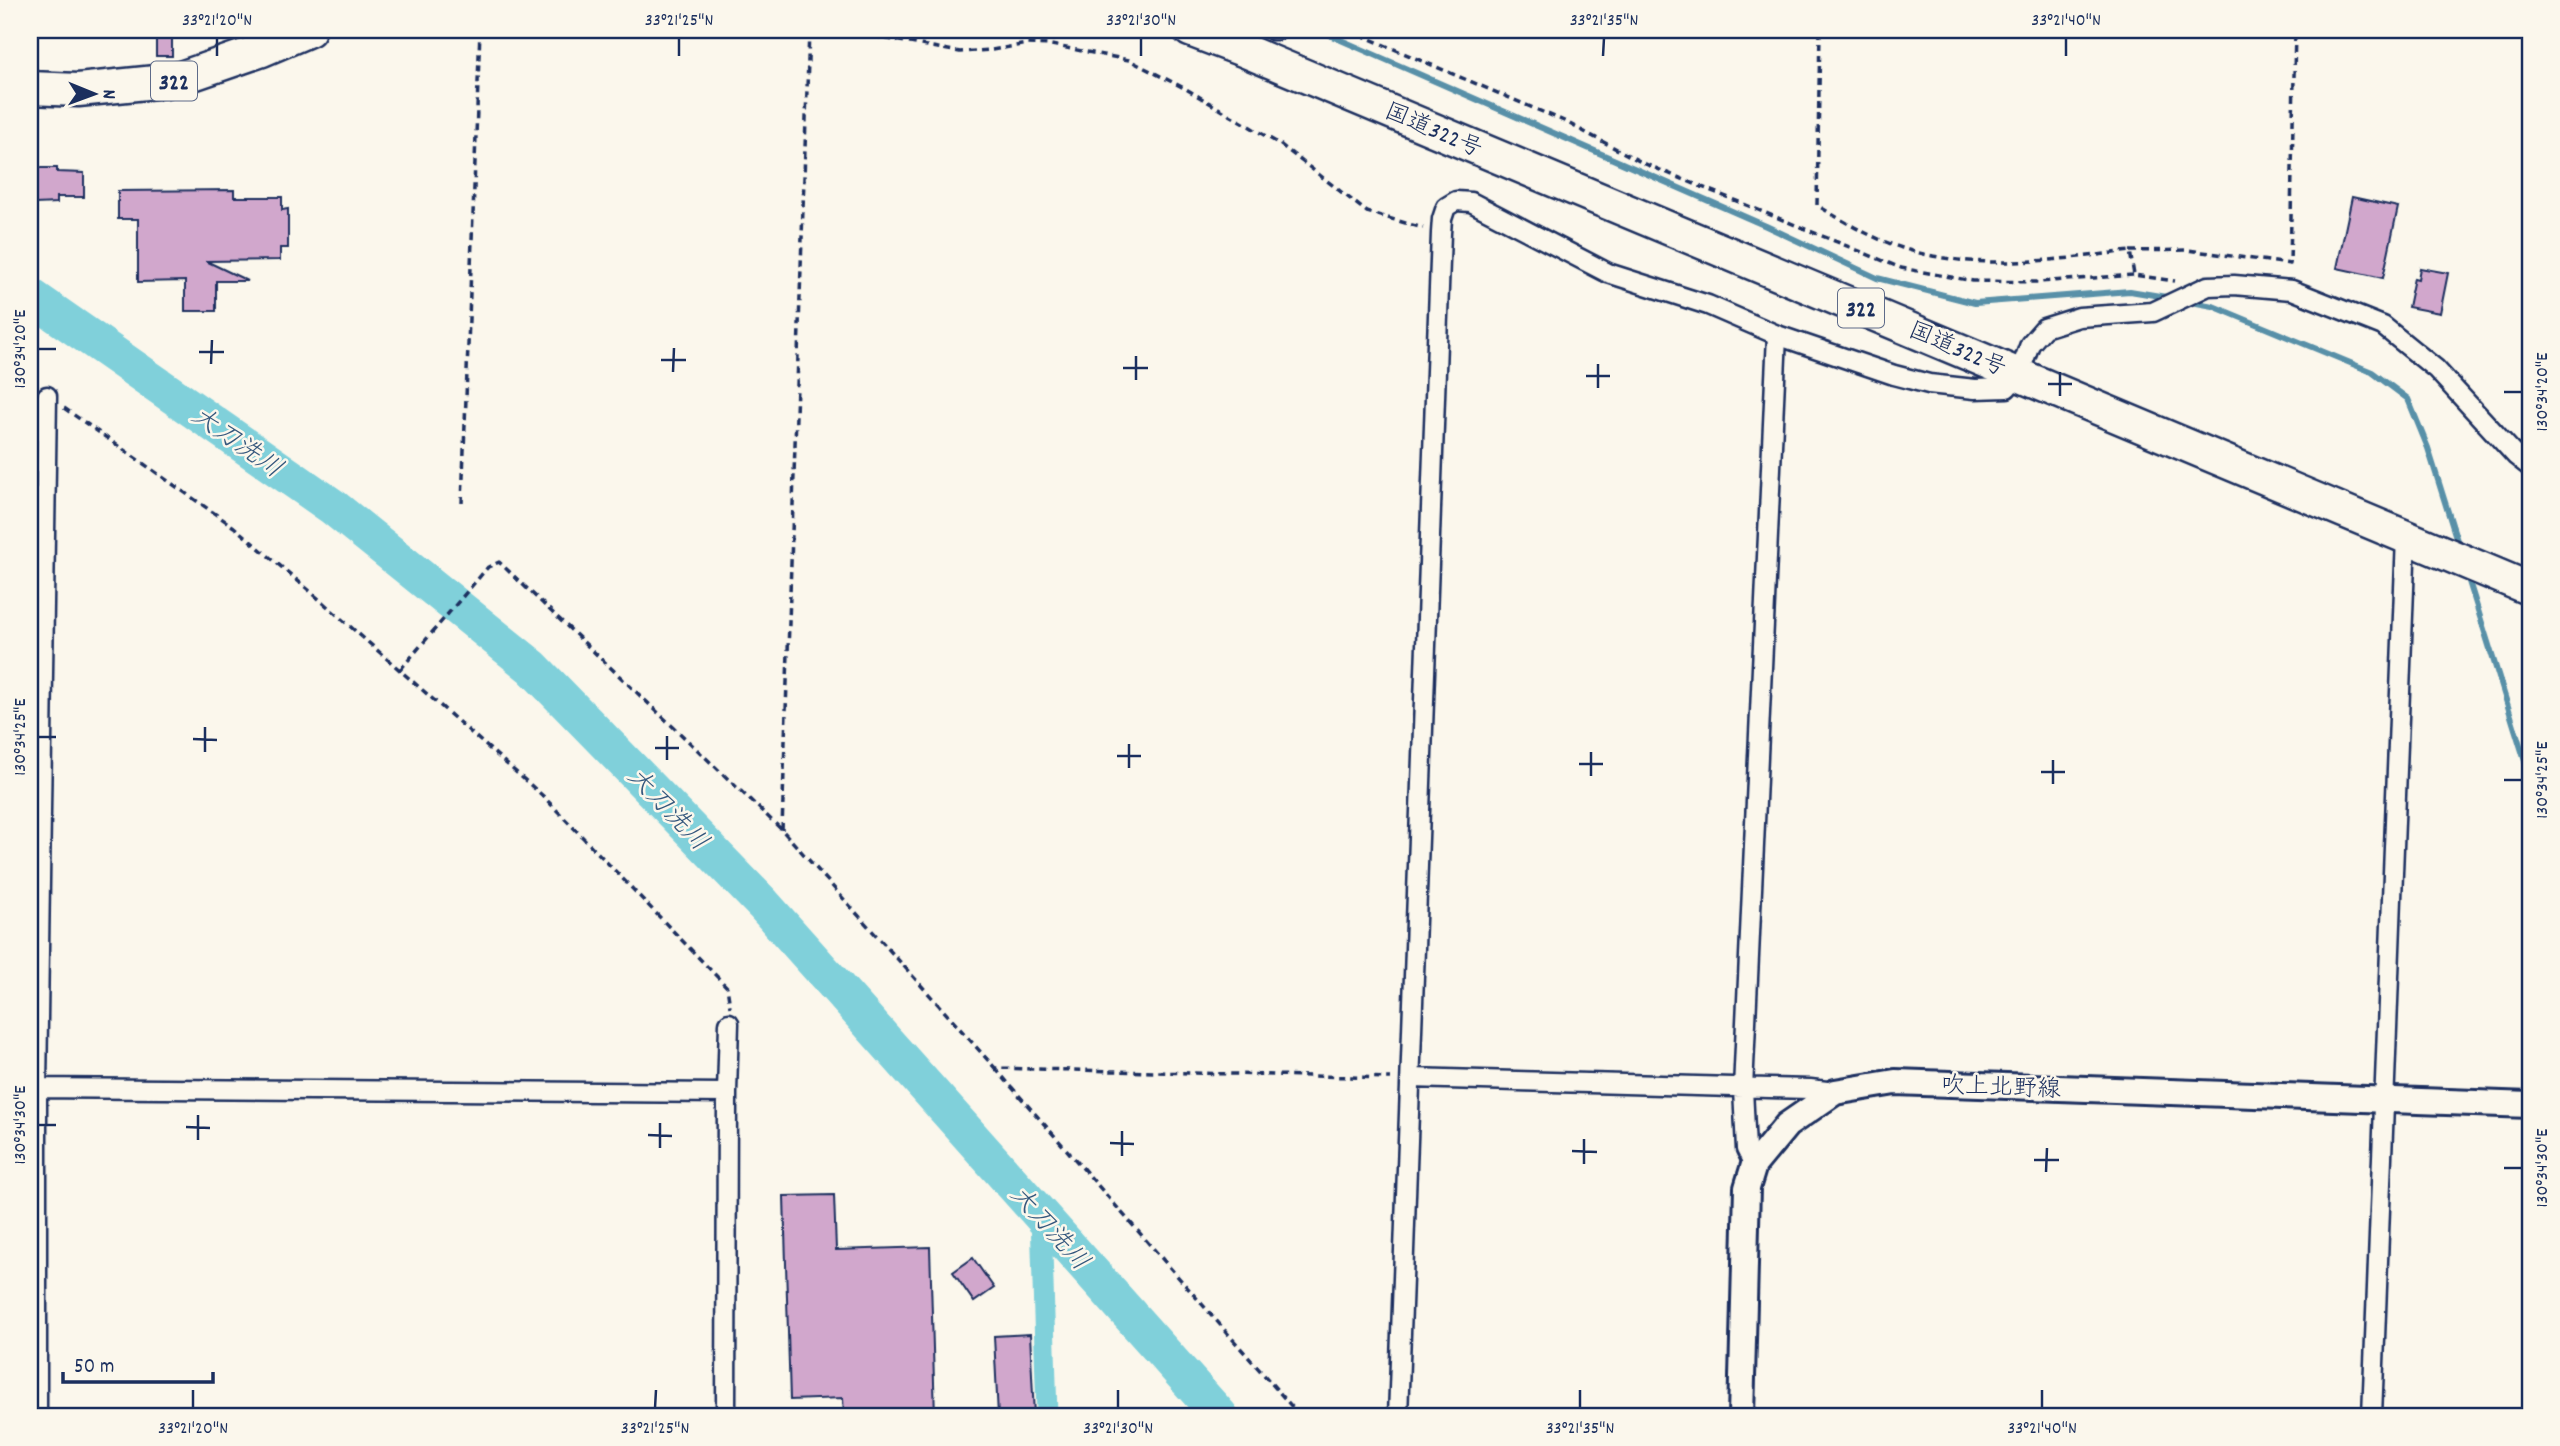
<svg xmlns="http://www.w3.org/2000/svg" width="2560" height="1446" viewBox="0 0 2560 1446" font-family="Dekko,'Klee One',sans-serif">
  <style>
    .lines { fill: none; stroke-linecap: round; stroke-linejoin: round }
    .stream { stroke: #5890a8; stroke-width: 6 }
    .canal { stroke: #80d0da; stroke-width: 21 }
    .river { stroke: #80d0da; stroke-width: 37 }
    .building { fill: #d1a7cc; stroke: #1b2f5e; stroke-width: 2 }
    .street-casing { stroke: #1b2f5e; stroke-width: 23 }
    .secondary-casing { stroke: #1b2f5e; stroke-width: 30 }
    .highway-casing { stroke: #1b2f5e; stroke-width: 37 }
    .path { stroke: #1b2f5e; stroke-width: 3.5; stroke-dasharray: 7 5; stroke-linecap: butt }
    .street { stroke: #fbf7ec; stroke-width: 18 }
    .secondary { stroke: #fbf7ec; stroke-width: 24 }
    .highway { stroke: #fbf7ec; stroke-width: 32 }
    .ticks { fill: none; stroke: #1b2f5e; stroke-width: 2.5 }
    .labels { text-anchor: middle; stroke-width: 5; stroke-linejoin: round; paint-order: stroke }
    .shield { fill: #fbf7ec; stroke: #5e6b89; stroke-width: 2 }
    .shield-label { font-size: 23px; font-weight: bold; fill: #1b2f5e }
    .street-label { font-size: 24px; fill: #1b2f5e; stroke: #fbf7ec }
    .water-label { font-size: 26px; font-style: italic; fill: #34577d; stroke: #fbf7ec }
    .neatline { fill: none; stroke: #1b2f5e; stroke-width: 2.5 }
    .ticks-label { font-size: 18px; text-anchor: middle; fill: #1b2f5e }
  </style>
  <rect width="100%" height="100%" fill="#fbf7ec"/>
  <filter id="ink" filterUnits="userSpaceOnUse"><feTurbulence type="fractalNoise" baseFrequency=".0143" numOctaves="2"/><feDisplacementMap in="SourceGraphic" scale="14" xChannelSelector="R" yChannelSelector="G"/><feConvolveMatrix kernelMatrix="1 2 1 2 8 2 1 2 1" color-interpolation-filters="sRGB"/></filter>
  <g filter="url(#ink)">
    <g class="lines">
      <path class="stream" d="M1318 30 1766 226 1877 278 1975 303 2130 291 2172 298
        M2186 301 2213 306 2372 372 2408 399 2428 448 2459 547
        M2467 575 2530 777"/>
      <path class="canal" d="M1041 1216 1047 1416"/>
      <path class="river" d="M30 296 333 507 532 667 763 904 1220 1416"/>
    </g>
    <path class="building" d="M156 30H172V56H156Z
      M35 168H57V172L84 173V197H57V203L35 204Z
      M234 190V197H282V210L288 209V248H280V260L206 261 248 281H216V311H185V281L138 282V219H118V191Z
      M2352 197 2398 207 2383 278 2337 268Z
      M2420 268 2448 273 2440 313 2408 307 2414 278 2418 279Z
      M834 1195 836 1250 930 1247 935 1416H844L843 1398 790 1400 784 1196Z
      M973 1258 994 1288 974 1302 953 1272Z
      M1030 1334 1034 1416H998L994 1336Z"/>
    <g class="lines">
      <g class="street-casing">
        <path id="street" d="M1273 30H1277
          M1411 1078 1810 1089 1835 1092
          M30 1088 727 1093
          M1754 1165 1746 1149 1743 1089 1777 335
          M37 1416V1088L47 396
          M726 1416 727 1093 729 1023
          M1398 1416 1441 233 1442 219 1446 207 1456 201 1471 202 1608 273 1708 305 1777 335 1894 375 1929 384 1975 389 2007 388 2019 374 2030 344 2044 328 2079 317 2153 312 2208 286 2234 285 2292 290 2383 326 2436 369 2516 456 2530 467
          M2372 1416 2406 537"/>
      </g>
      <g class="secondary-casing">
        <path id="secondary" d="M1741 1416 1747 1188 1754 1165 1787 1125 1835 1092 1895 1082 2530 1105"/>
      </g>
      <g class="highway-casing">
        <path id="highway" d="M1190 30 1243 50 2530 589
          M30 88 78 90 175 80 262 50 309 30"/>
      </g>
      <path class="path" d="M838 30 960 52 992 50 1027 44 1051 45 1129 60 1186 89 1281 145 1367 212 1423 228
        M1349 30 1564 121 1643 163 1901 268 1973 281 2038 282 2134 275
        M1820 30 1817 205C1844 222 1872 238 1902 248 1976 272 2055 260 2130 251L2134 275 2175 281
        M2130 251 2188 250 2290 264 2295 30
        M64 408 234 527 311 592 543 796 727 987 730 1007
        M462 503 480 30
        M400 670 488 567 499 562 782 830 995 1068 1391 1078
        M782 830 809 30
        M995 1068 1300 1416"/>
      <use href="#street" class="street"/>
      <use href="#secondary" class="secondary"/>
      <use href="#highway" class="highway"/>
    </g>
  </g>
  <path class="ticks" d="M217 56V38M679 56V38M1141 56V38M1603 56 1604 38M2066 56V38M38 349H56M199 352H224M661 360H686M211 364 212 340M1123 368H1148M673 372 674 348M1586 376H1610M1136 380V356M2048 384H2072M1598 388V364M2504 392H2522M2060 396V372M38 737H56M193 739 217 740M655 748H679M205 752V727M1117 756H1141M667 760V736M1579 764H1603M1129 768V744M2041 772H2065M1591 776V752M2504 780H2522M2053 784V760M38 1125H56M186 1127 210 1128M648 1135 672 1136M198 1140V1115M1110 1143 1134 1144M660 1148V1123M1572 1151 1597 1152M1122 1156V1131M2034 1160H2059M1584 1164V1139M2504 1168H2522M2046 1172 2047 1148M193 1408V1390M655 1408 656 1390M1118 1408V1390M1580 1408V1390M2042 1408V1390"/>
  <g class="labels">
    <g class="shield">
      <rect x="151" y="61.5" width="46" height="39" rx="5"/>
      <rect x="1838" y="288.5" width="46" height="39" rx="5"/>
    </g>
    <g class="shield-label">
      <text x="174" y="89">322</text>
      <text x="1861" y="316">322</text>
    </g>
    <g class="street-label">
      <text transform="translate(1434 129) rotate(23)" y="8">国道322号</text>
      <text transform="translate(1958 348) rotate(23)" y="8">国道322号</text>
      <text transform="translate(2001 1086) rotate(2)" y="8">吹上北野線</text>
    </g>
    <g class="water-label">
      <text transform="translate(238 441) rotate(35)" y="9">大刀洗川</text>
      <text transform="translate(669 808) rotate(46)" y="9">大刀洗川</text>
      <text transform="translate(1051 1227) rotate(48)" y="9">大刀洗川</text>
    </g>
  </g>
  <rect width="2560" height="1446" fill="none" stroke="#fbf7ec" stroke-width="77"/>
  <g transform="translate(94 94) rotate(91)" stroke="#fbf7ec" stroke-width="5" paint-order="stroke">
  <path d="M0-5L12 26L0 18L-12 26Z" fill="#1b2f5e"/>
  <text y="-10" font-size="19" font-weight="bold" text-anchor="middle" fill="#1b2f5e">N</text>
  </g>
  <path d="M63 1372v10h150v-10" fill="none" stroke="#1b2f5e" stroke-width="3.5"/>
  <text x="74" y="1372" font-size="21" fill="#1b2f5e" stroke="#fbf7ec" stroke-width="5" paint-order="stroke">50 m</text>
  <rect x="38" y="38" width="2484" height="1370" class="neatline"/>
  <g class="ticks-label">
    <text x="217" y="25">33°21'20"N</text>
    <text x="679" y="25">33°21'25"N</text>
    <text x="1141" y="25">33°21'30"N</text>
    <text x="1604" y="25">33°21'35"N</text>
    <text x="2066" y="25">33°21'40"N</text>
    <text transform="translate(19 349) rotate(-90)" y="6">130°34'20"E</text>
    <text transform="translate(2541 392) rotate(-90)" y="6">130°34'20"E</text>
    <text transform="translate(19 737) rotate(-90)" y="6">130°34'25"E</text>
    <text transform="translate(2541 780) rotate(-90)" y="6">130°34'25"E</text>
    <text transform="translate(19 1125) rotate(-90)" y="6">130°34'30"E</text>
    <text transform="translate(2541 1168) rotate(-90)" y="6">130°34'30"E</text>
    <text x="193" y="1433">33°21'20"N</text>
    <text x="655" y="1433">33°21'25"N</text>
    <text x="1118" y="1433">33°21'30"N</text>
    <text x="1580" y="1433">33°21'35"N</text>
    <text x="2042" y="1433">33°21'40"N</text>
  </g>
</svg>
